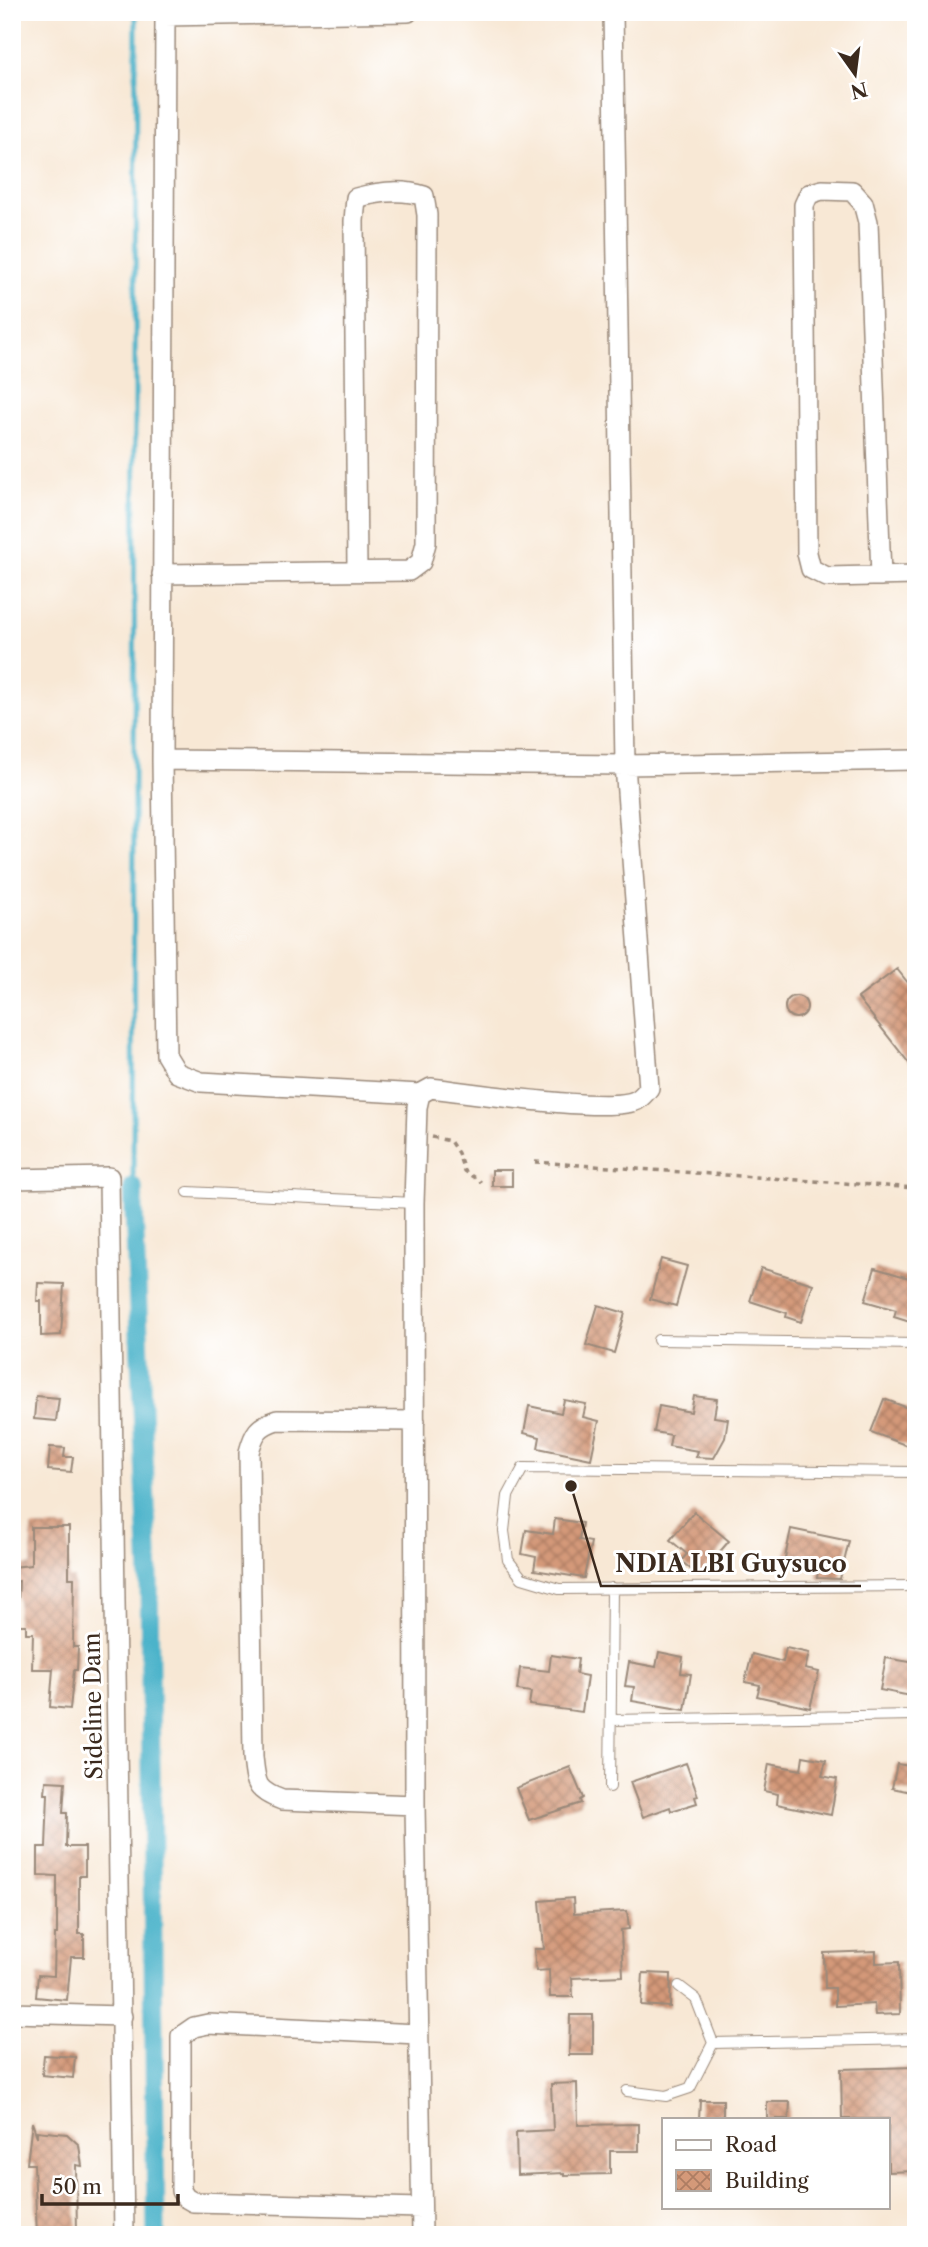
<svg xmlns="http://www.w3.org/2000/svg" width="928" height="2247" viewBox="0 0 928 2247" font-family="'Libre Caslon Text',serif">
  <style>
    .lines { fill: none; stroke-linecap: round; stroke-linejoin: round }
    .stream { stroke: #4bb3ca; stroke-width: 5 }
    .canal { stroke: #4bb3ca; stroke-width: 19 }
    .building { fill: url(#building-cross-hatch) }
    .service-casing { stroke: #9a897a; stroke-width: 12 }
    .minor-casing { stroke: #9a897a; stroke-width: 22 }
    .path { stroke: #9a897a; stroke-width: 3.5; stroke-dasharray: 5 5; stroke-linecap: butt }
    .service { stroke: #fff; stroke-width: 10 }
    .minor { stroke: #fff; stroke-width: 19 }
    .labels { text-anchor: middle; stroke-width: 6; stroke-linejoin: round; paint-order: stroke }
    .street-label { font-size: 23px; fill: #3b2a1e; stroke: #fff }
    .leader { fill: none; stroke: #3b2a1e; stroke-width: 2.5 }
    .callout-dot { fill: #3b2a1e; stroke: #fff; stroke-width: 2.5 }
    .callout-label { font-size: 24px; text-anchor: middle; font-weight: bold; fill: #3b2a1e; stroke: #fff; stroke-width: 6; stroke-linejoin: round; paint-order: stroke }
  </style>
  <defs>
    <pattern id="building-cross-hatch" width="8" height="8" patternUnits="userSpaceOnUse" patternTransform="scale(1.75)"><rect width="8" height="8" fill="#d49979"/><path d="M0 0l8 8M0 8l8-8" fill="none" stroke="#ad7d63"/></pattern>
  </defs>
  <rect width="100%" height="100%" fill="#fff"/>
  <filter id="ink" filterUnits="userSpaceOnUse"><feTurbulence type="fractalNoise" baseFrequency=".0143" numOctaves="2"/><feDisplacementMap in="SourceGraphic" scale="14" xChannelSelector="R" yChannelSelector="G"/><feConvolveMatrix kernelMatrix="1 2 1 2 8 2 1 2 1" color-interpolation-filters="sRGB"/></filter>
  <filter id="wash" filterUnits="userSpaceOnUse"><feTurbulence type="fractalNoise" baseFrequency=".00686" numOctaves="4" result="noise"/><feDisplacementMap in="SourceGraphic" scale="28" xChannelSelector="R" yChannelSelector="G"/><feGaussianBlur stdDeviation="1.57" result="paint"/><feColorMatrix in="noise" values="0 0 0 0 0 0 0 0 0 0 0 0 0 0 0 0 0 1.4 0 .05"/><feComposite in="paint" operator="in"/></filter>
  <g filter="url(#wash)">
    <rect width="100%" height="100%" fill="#f8e8d5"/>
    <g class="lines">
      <path class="stream" d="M133 1187 136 12"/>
      <path class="canal" d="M133 1187 149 1578 156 2235"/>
    </g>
    <g id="blocks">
      <path class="building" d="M897 969 916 993V1072L858 998Z
        M785 1007a11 11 0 1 1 22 0a11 11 0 1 1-22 0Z
        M492 1170H512V1186H492Z
        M661 1259 687 1266 676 1306 650 1299Z
        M761 1268 813 1284 801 1322 786 1317 787 1313 750 1301Z
        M875 1268 916 1280V1324L894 1317 896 1310 865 1301Z
        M38 1283 64 1284 61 1335 41 1336V1301H37Z
        M598 1305 625 1313 614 1353 586 1345Z
        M36 1396 59 1398 56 1421 34 1419Z
        M694 1396 717 1399 714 1417 728 1419 725 1438 714 1458 696 1457 698 1451 669 1446 671 1435 654 1432 659 1406 691 1412Z
        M884 1399 916 1411V1449L871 1432Z
        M564 1400 586 1404 583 1417 599 1421 591 1459 538 1448 540 1437 524 1433 529 1406 561 1413Z
        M50 1447 65 1448 64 1457H73L71 1472 48 1470Z
        M694 1512 729 1541 699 1576 681 1561 687 1554 670 1540Z
        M555 1519 582 1523 579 1540 591 1542 584 1578 534 1570 536 1557 522 1554 526 1530 553 1534Z
        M31 1527H69V1578H74L73 1647H78L77 1670H74L70 1709 50 1707 53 1669H32L33 1633H26V1625H17L19 1581 12 1582V1567L31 1565Z
        M791 1529 849 1541 840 1579 817 1578 818 1570 784 1563Z
        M786 1648 809 1653 805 1669 819 1672 810 1708 757 1696 760 1685 745 1682 752 1654 783 1662Z
        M659 1652 683 1657 681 1673 691 1674 685 1710 632 1701 634 1687 625 1686 629 1662 656 1667Z
        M551 1655 578 1659 576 1674 587 1676 582 1712 529 1705 531 1692 517 1690 520 1668 549 1671Z
        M886 1658 916 1663V1697L880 1690Z
        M803 1756 826 1760 822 1776 837 1779 831 1815 777 1804 778 1794 764 1791 769 1764 801 1770Z
        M686 1763 698 1796 695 1797 697 1803 671 1811 670 1807 643 1817 630 1782Z
        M897 1764 916 1767V1793L892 1788Z
        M570 1767 583 1798 580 1800 581 1803 529 1820 516 1788Z
        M46 1781 65 1782 63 1813H67L66 1847H85V1876H79V1934H84V1957H71L67 2000 36 1997 38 1975 54 1976 55 1934H57V1876L38 1875V1847H46L48 1794H45Z
        M573 1898 574 1914 627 1911 629 1929 621 1930 623 1976 572 1978 573 1997H550L549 1970 536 1971 534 1949H544L540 1901Z
        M876 1951V1963L899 1962 900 2014 875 2015 874 2004 835 2006V1988H825L824 1953Z
        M643 1973 671 1974 670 2007 641 2005Z
        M570 2015H593V2055H569Z
        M44 2055 75 2057 73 2078 42 2075Z
        M916 2067V2171L888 2172V2119H842L841 2069Z
        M577 2083 578 2125 639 2124V2151H610V2174L564 2175V2173L517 2175 516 2132 553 2130 551 2084Z
        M700 2100H723V2119H699Z
        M767 2102H790L789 2119H767Z
        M32 2122 37 2137V2131L67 2134 79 2145 82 2166 76 2165 77 2235H37L34 2164H27Z"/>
    </g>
  </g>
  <g filter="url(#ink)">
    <use href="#blocks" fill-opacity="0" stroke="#9a897a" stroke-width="2"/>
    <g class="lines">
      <g class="service-casing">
        <path id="service" d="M188 1192 414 1203
          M658 1340 916 1344
          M916 1472 523 1468 508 1496 504 1531 508 1560 522 1578 559 1589 916 1586
          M611 1720 916 1715
          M610 1787 612 1588
          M679 1986 696 1999 713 2043
          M627 2091 666 2096 690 2088 713 2043 916 2039"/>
      </g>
      <g class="minor-casing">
        <path id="minor" d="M165 12 162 760 166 1055 177 1073 201 1082 420 1094
          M165 16 408 12
          M162 574 409 571 421 562 426 543 427 215 424 196C403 189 377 192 356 198L354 221 357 571
          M881 576 868 222 863 203 852 191 822 190 809 194 804 205 807 553 811 569 827 577 916 575
          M162 760 625 765 916 760
          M12 1179 109 1177 124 2235
          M415 1805 282 1800C255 1790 256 1784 253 1757L249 1452C254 1433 258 1426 277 1420L415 1421
          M12 2013 122 2016
          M418 2034 208 2024 194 2027 181 2036V2191L186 2198 193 2202 421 2208
          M422 2235 415 1805 414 1203 417 1107 420 1094 431 1088C466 1092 613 1114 637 1100 642 1097 646 1092 649 1088L625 765 613 12"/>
      </g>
      <path class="path" d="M432 1137 450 1141 458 1153 464 1171 481 1182
        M535 1162 916 1188"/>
      <use href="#service" class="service"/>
      <use href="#minor" class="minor"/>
    </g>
  </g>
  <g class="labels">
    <g class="street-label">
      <text transform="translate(93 1706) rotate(-91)" y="8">Sideline Dam</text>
    </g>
  </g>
  <path class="leader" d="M571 1486L601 1586H861"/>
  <circle class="callout-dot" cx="571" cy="1486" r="7"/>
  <g class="callout-label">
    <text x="731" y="1572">NDIA LBI Guysuco</text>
  </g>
  <rect width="928" height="2247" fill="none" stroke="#fff" stroke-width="42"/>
  <rect x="662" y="2118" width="228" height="91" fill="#ffffff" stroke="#b1aaa5" stroke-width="2"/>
  <rect x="676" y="2140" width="35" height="10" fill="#ffffff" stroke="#b1aaa5" stroke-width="2"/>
  <text x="725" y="2152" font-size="21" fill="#3b2a1e">Road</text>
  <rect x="676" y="2170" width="35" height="21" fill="url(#building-cross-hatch)" stroke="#b1aaa5" stroke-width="2"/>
  <text x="725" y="2188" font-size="21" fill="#3b2a1e">Building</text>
  <g transform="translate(855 74) rotate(166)" stroke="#ffffff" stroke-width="5" paint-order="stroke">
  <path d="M0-5L12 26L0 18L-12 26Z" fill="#3b2a1e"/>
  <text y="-10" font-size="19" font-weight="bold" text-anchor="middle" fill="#3b2a1e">N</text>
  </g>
  <path d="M42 2194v10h136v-10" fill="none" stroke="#3b2a1e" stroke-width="3.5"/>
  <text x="52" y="2194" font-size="21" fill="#3b2a1e" stroke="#ffffff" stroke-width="5" paint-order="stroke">50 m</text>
</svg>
